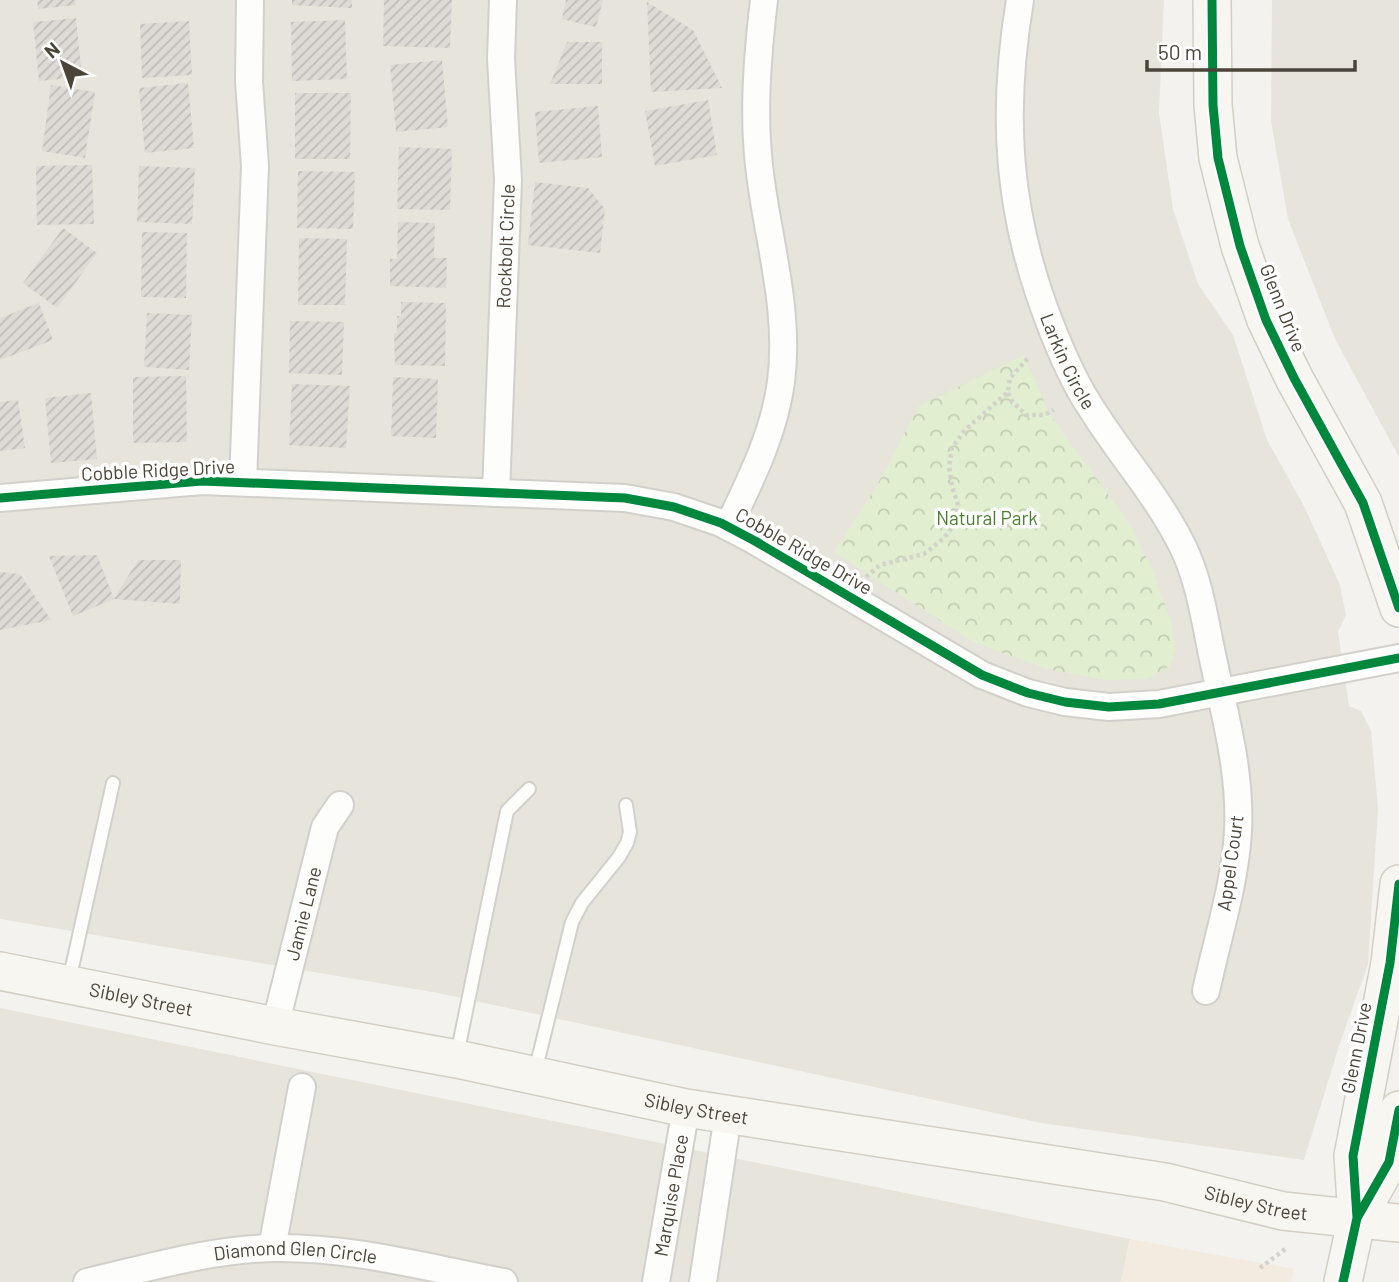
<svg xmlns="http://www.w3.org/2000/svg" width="1399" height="1282" viewBox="0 0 1399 1282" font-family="Barlow,sans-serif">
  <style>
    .residential { fill: #e7e4dc }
    .commercial { fill: #f3ebdf }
    .park { fill: url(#park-crowns) }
    .building { fill: url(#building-hatch) }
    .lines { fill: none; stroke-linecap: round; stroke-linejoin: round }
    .lane-casing { stroke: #d2d0cb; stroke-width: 16 }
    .street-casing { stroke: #d2d0cb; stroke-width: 30 }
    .secondary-casing { stroke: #d3cfc5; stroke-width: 40 }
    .path { stroke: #d3d2cc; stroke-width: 4.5; stroke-dasharray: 3.5 3.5; stroke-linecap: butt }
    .lane { stroke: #fdfdfc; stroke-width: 12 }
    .street { stroke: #fdfdfc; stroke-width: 26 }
    .secondary { stroke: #f7f6f1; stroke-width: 37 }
    .cycleway-casing { stroke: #fff; stroke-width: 13 }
    .cycleway { stroke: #00873e; stroke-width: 9 }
    .labels { text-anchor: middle; stroke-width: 7; stroke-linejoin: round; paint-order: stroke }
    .street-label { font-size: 19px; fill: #4b4439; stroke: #fff }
    .park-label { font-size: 19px; fill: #4a7f2a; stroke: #fff }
  </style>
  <defs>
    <pattern id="park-crowns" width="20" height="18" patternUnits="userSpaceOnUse" patternTransform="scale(1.75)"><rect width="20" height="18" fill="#e1eecf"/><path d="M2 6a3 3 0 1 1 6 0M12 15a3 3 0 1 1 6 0" fill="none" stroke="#c3cdb2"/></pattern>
    <pattern id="building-hatch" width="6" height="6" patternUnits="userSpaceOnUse" patternTransform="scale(1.75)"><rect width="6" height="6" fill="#dedbd6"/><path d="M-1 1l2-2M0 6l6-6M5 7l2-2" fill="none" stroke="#c0bdb8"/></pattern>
  </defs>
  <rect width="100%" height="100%" fill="#f4f2ee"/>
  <path class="residential" d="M0 0H1164L1159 113 1173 209 1198 284 1233 335 1267 440 1305 508 1340 585 1346 615 1338 632 1349 706 1361 711 1371 731 1378 809 1368 964 1339 1046 1304 1160 1041 1123 438 993 0 919Z
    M1272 0H1399V457L1335 339 1288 219 1271 121Z
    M0 1008 1130 1239 1121 1282H0Z"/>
  <path class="commercial" d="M1130 1239 1294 1269 1291 1282H1121Z"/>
  <path class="park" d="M1024 355 1050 415 1129 523 1153 571 1171 622 1176 650 1170 666 1147 679 1106 680 1048 669 973 642 834 552 875 489 919 406Z"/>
  <path class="building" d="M37 0H75L76 5 38 9Z
    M292 0H352V8L292 5Z
    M384 0H452L450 48 383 46Z
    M566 0H603L596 27 562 19Z
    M647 2 693 30 722 88 651 92Z
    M76 18 82 77 39 81 33 22Z
    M345 20 347 79 292 81 291 22Z
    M189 21 192 75 142 78 140 24Z
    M567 42H602V84H550Z
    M442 60 448 127 396 132 390 65Z
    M188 83 194 148 145 153 139 88Z
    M51 85 95 92 85 158 42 151Z
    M295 93H351L350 159H295Z
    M708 100 717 155 655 166 645 111Z
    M598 106 602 157 539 163 535 112Z
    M399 147 452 149 450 210 397 209Z
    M92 165 94 224 37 225 36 166Z
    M139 166 195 168 192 224 137 222Z
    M298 171 355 172 353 229 297 228Z
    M535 182 588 188 605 209 600 253 528 245Z
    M398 222 435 223 434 258H447L446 288 390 286V259H397Z
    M63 228 97 253 57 308 23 283Z
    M142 232 187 233 186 298 141 297Z
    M299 238 347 239 345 305H298Z
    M401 302 446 303 445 366 395 365 394 333H397V316H401Z
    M39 303 53 340 0 360V318Z
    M147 313 192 315 189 370 144 367Z
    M290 321 344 322 342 375 289 373Z
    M186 376 187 442 133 443V377Z
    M393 377 438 379 436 438 391 436Z
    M292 384 350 386 346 448 289 445Z
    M91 393 97 459 51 463 45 398Z
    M18 400 25 448 0 451V402Z
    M97 555 114 599 73 616 49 556Z
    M138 560H181L180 604 114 599Z
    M0 572 20 574 51 620 0 630Z"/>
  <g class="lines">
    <g class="lane-casing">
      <path id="lane" d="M69 981 113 783
        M457 1055 507 811 529 789
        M535 1072 572 922 582 903 619 857 627 843 630 832 626 805"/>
    </g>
    <g class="street-casing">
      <g id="street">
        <path id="s1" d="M1020 0C1001 114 1007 212 1049 321 1061 352 1074 383 1093 411 1122 457 1159 498 1183 547 1200 582 1205 622 1213 659 1225 715 1241 773 1238 831 1235 885 1217 939 1206 991"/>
        <path d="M243 482 255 166 249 81 250 0"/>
        <path id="s2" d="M496 493 508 180 501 59 503 0"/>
        <path d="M0 498 202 481 625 498 674 507 721 523 755 541 982 675 1028 693 1065 702 1109 707 1159 704 1399 658"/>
        <path d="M728 527C750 481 774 434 781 382 790 314 770 248 761 181 752 121 757 60 764 0"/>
        <path id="s3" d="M275 1026 325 827 340 805"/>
        <path d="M272 1248 302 1087"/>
        <path id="s4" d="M87 1282C148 1268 208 1250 271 1248 349 1246 428 1268 504 1282"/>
        <path id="s5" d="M656 1282 686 1108"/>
        <path d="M703 1282 728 1115"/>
      </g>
    </g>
    <g class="secondary-casing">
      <g id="secondary">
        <path d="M1212 0 1213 105 1218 158 1240 246 1266 320 1294 378 1363 503 1399 608"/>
        <path id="s6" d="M0 971 275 1026 457 1059 686 1108 1165 1182 1283 1211 1399 1223"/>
        <path d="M1357 1218 1389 1162 1399 1110"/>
        <path d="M1343 1282 1357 1218 1353 1156 1390 963 1399 884"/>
      </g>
    </g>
    <path class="path" d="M1008 393 1012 401 1026 415H1044L1054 410
      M866 577 880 565 924 554 944 538 955 523 958 505 952 486 949 467 952 448 965 430 1008 392 1010 378 1029 357
      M1260 1268 1288 1247"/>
    <use href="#lane" class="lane"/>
    <use href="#street" class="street"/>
    <use href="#secondary" class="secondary"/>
    <g class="cycleway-casing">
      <path id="cycleway" d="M1212 0 1213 105 1218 158 1240 246 1266 320 1294 378 1363 503 1399 608
        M0 498 202 481 625 498 674 507 721 523 755 541 982 675 1028 693 1065 702 1109 707 1159 704 1399 658
        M1357 1218 1389 1162 1399 1110
        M1343 1282 1357 1218 1353 1156 1390 963 1399 884"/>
    </g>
    <use href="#cycleway" class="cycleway"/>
  </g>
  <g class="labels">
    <g class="street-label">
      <text dy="7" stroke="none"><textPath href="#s2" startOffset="247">Rockbolt Circle</textPath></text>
      <text transform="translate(1283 308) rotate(68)" y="7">Glenn Drive</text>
      <text dy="7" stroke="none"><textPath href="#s1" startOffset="371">Larkin Circle</textPath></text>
      <text transform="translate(158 470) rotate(-3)" y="7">Cobble Ridge Drive</text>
      <text transform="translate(804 551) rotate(30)" y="7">Cobble Ridge Drive</text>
      <text transform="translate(1230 863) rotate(-82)" y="7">Appel Court</text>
      <text dy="7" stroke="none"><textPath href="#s3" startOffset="116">Jamie Lane</textPath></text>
      <text dy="7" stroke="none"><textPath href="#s6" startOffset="144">Sibley Street</textPath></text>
      <text transform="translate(1356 1048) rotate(-79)" y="7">Glenn Drive</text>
      <text dy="7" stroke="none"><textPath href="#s6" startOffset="710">Sibley Street</textPath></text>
      <text dy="7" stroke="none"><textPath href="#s5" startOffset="88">Marquise Place</textPath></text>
      <text dy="7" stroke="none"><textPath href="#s6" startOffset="1278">Sibley Street</textPath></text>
      <text dy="7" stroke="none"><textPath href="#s4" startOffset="212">Diamond Glen Circle</textPath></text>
    </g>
    <g class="park-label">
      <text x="987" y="525">Natural Park</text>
    </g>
  </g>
  <g transform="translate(63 63) rotate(319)" stroke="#ffffff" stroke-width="5" paint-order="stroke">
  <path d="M0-5L12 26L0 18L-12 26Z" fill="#4b4439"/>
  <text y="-10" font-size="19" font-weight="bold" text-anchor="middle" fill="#4b4439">N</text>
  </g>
  <path d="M1147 60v10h208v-10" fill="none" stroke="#4b4439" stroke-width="3.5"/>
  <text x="1158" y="60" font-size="21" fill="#4b4439" stroke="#ffffff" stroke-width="5" paint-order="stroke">50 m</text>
</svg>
